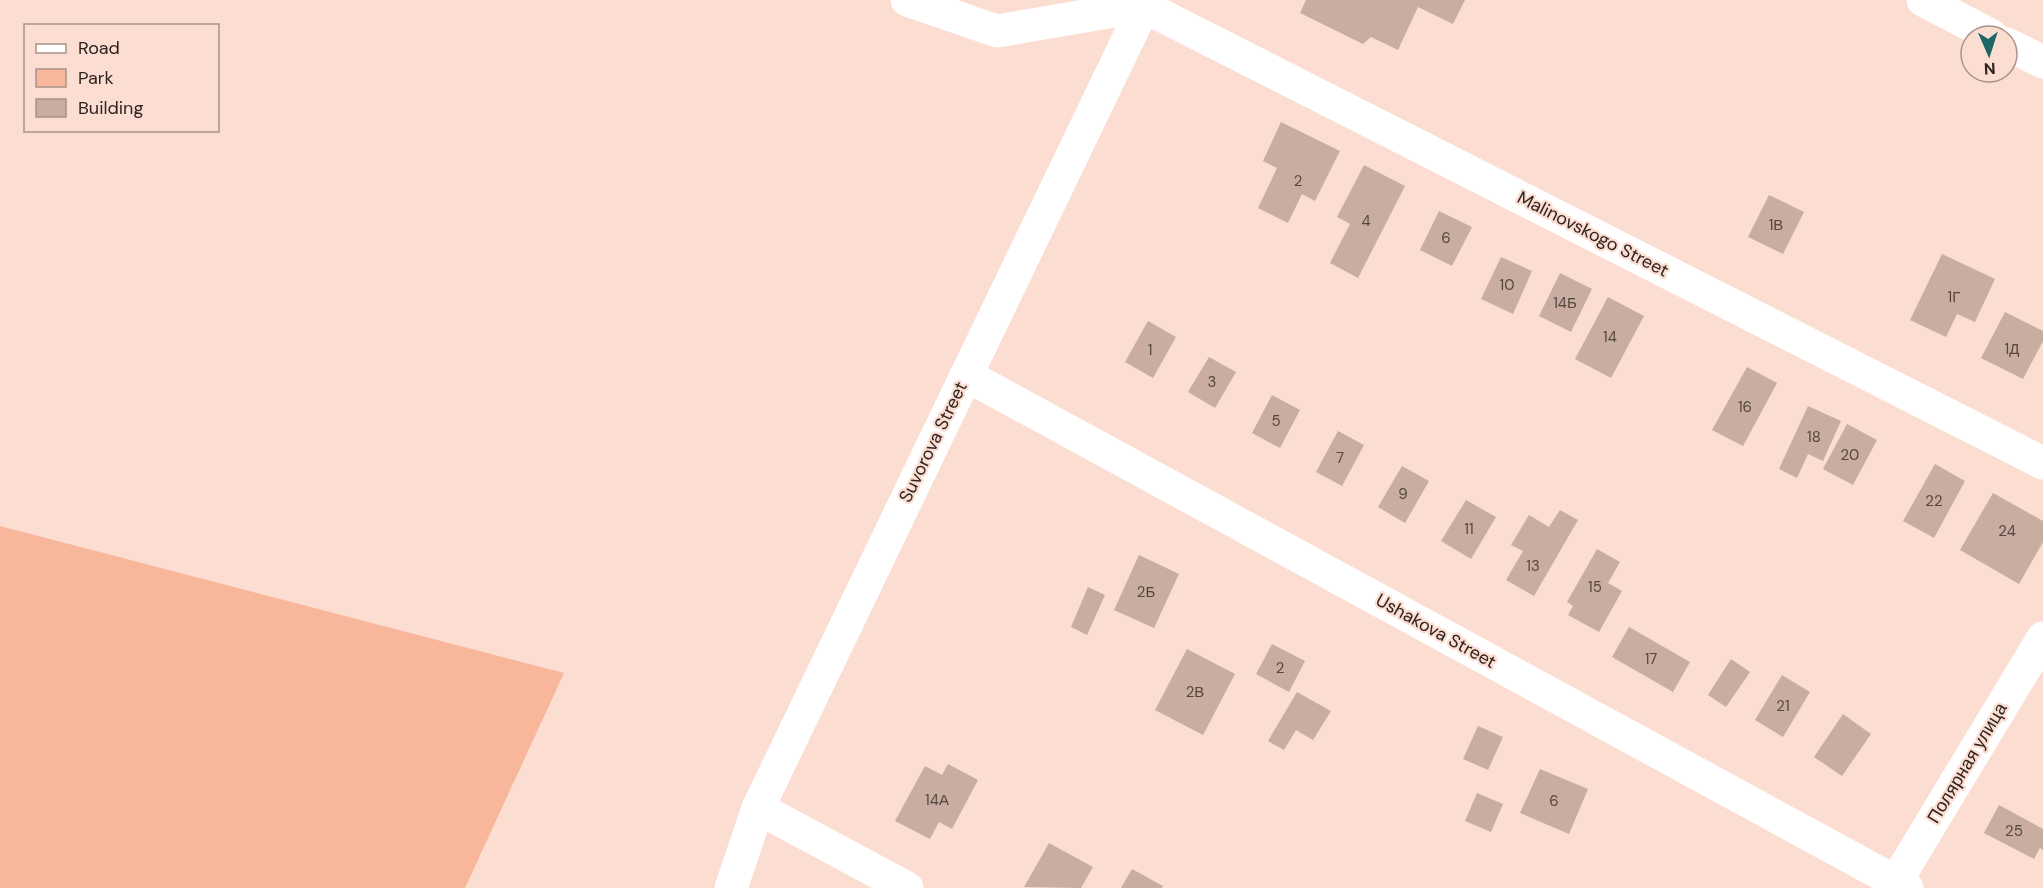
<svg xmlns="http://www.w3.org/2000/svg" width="2043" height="888" viewBox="0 0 2043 888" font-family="'DM Sans',sans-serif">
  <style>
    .green { fill: #f8b69b }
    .building { fill: #c9ada1 }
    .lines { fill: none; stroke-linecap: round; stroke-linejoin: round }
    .minor { stroke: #fff; stroke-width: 33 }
    .labels { text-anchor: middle; stroke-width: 4.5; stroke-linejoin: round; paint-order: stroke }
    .number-label { font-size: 15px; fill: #554640 }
    .street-label { font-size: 18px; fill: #2e231f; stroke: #fbddd1 }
  </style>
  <rect width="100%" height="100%" fill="#fbddd1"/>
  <path class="green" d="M0 526 564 673 465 888H0Z"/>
  <path class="building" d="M1306 0H1465L1453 24 1418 7 1398 50 1371 37 1363 44 1300 13Z
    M1281 122 1340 151 1315 201 1302 194 1288 223 1258 208 1277 168 1263 161Z
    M1364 165 1405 186 1358 278 1330 263 1350 224 1337 217Z
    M1769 195 1804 212 1783 254 1748 237Z
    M1439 211 1472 227 1452 266 1420 250Z
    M1942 254 1995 279 1975 322 1957 314 1946 337 1910 320Z
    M1501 257 1532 271 1513 314 1481 299Z
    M1560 273 1592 289 1571 332 1539 316Z
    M1608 297 1644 316 1611 378 1575 359Z
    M2005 312 2043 331V341L2023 379 1981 358Z
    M1148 321 1176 337 1153 378 1125 362Z
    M1209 357 1236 372 1215 408 1188 392Z
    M1747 367 1777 383 1743 446 1712 430Z
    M1272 395 1300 410 1280 448 1252 433Z
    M1808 406 1841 421 1823 461 1808 454 1797 478 1779 469Z
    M1847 424 1877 440 1853 485 1823 469Z
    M1338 431 1364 445 1342 486 1316 472Z
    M1935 464 1965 481 1934 538 1903 521Z
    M1402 466 1429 481 1405 523 1378 507Z
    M1993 493 2043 521V542L2019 584 1960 550Z
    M1466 500 1496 517 1471 559 1441 541Z
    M1560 510 1578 520 1534 596 1506 580 1523 551 1511 545 1529 515 1549 527Z
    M1597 549 1620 562 1608 583 1622 591 1599 632 1568 615 1573 606 1567 602Z
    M1139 555 1179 574 1154 628 1114 610Z
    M1088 587 1105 595 1087 635 1071 627Z
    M1629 627 1690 662 1673 692 1612 657Z
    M1272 644 1305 661 1289 692 1256 674Z
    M1187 649 1235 674 1203 735 1155 710Z
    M1731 659 1750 672 1726 707 1708 695Z
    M1782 675 1810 692 1783 737 1755 720Z
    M1297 692 1331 711 1313 740 1296 730 1284 750 1268 741Z
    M1843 714 1871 734 1842 776 1814 757Z
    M1478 726 1503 737 1488 770 1463 759Z
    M948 764 978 780 952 829 939 822 930 839 895 821 925 766 942 775Z
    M1540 769 1588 789 1569 834 1520 813Z
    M1477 793 1503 804 1491 832 1465 821Z
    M1999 805 2043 829V850L2040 848 2034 859 1984 833Z
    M1049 843 1093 867 1081 888 1024 887Z
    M1132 869 1163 886 1162 888H1121Z"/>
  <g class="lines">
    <path class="minor" d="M907 0 997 31 1143 6 2043 463
      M1923 0 1992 36
      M2007 44 2043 62
      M966 375 1907 888
      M758 808 907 888
      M731 888 758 808 1147 0
      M1892 888 2043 638"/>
  </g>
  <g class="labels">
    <g class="number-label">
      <text x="1298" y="186">2</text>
      <text x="1366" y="226">4</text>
      <text x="1776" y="230">1В</text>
      <text x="1446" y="243">6</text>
      <text x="1507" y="290">10</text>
      <text x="1954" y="302">1Г</text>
      <text x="1565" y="308">14Б</text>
      <text x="1610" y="342">14</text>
      <text x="2012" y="354">1Д</text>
      <text x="1150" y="355">1</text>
      <text x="1212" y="387">3</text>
      <text x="1745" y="412">16</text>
      <text x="1276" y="426">5</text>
      <text x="1814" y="442">18</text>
      <text x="1850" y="460">20</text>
      <text x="1340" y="463">7</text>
      <text x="1403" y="499">9</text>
      <text x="1934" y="506">22</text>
      <text x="1469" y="534">11</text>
      <text x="2007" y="536">24</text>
      <text x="1533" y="571">13</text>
      <text x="1595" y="592">15</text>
      <text x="1146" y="597">2Б</text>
      <text x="1651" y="664">17</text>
      <text x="1280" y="673">2</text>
      <text x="1195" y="697">2В</text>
      <text x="1783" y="711">21</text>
      <text x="937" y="805">14А</text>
      <text x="1554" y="806">6</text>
      <text x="2014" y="836">25</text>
    </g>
    <g class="street-label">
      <text transform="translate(1593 234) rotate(27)" y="6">Malinovskogo Street</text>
      <text transform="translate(933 442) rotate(-64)" y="6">Suvorova Street</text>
      <text transform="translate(1436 631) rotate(29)" y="6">Ushakova Street</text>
      <text transform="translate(1967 763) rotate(-59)" y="6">Полярная улица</text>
    </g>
  </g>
  <rect x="24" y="24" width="195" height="108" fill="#fbddd1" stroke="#a9938a" stroke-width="1.5"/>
  <rect x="36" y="44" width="30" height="9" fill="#ffffff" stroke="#a9938a" stroke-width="1.5"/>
  <text x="78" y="54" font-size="18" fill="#2e231f">Road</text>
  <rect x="36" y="69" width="30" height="18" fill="#f8b69b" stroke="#a9938a" stroke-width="1.5"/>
  <text x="78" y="84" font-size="18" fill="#2e231f">Park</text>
  <rect x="36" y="99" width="30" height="18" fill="#c9ada1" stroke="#a9938a" stroke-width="1.5"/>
  <text x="78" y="114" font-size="18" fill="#2e231f">Building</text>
  <g transform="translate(1989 54) rotate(177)"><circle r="28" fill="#fbddd1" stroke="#a9938a" stroke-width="1.5"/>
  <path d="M0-4.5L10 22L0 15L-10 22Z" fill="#1a6765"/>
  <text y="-9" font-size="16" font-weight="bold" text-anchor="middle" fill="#2e231f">N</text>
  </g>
</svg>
